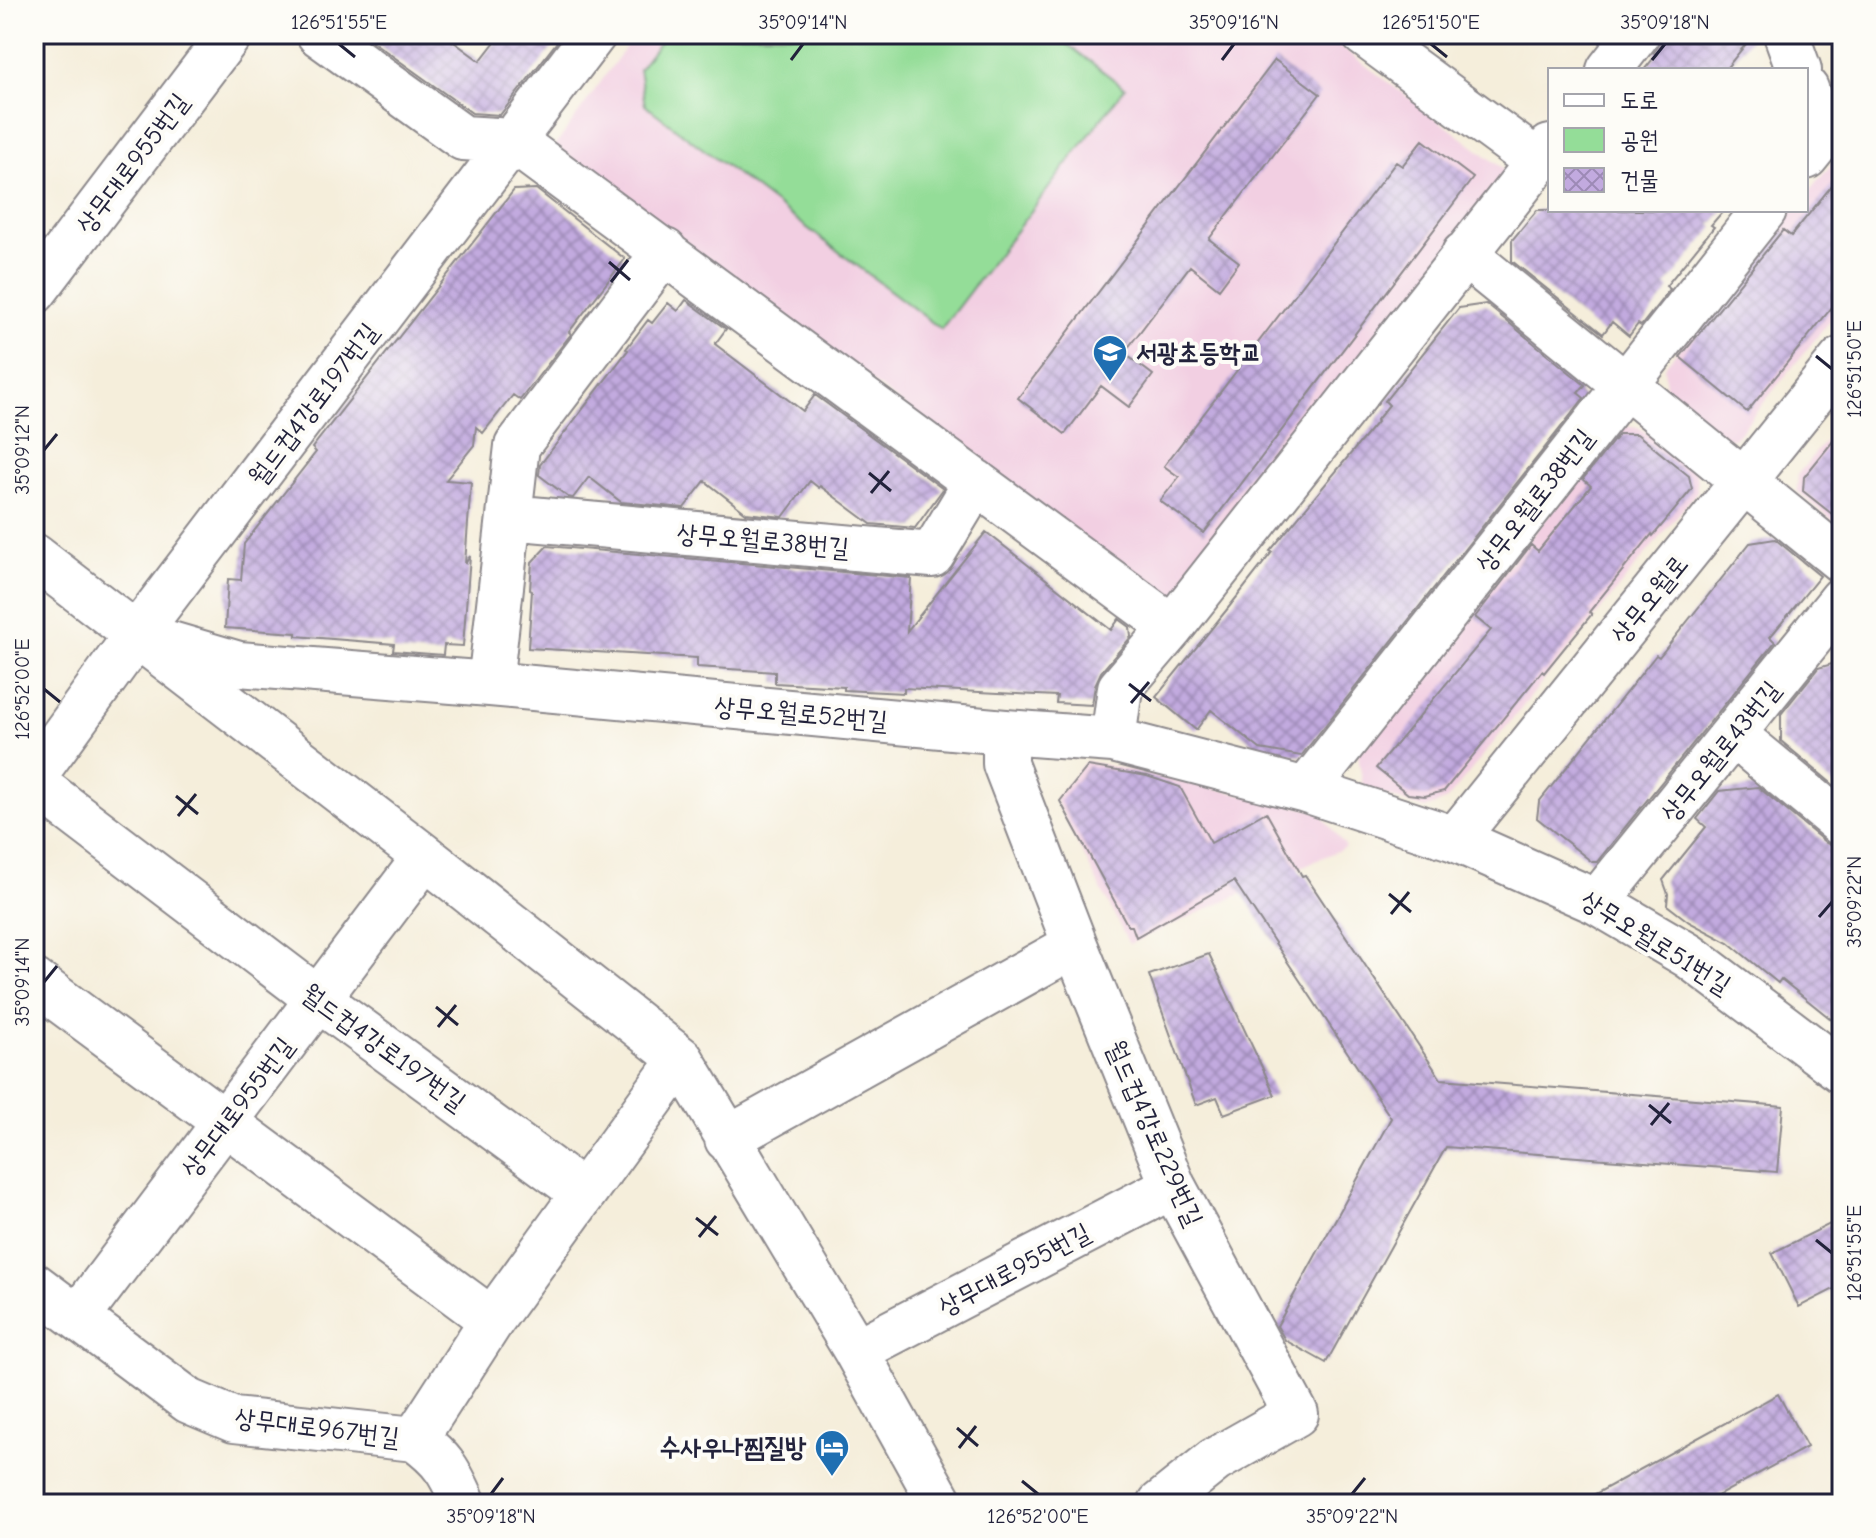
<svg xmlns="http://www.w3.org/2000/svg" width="1876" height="1538" viewBox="0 0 1876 1538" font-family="'Comic Neue','Poor Story',sans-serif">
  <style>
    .built { fill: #f2cfe2 }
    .green { fill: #94dd98; stroke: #5b806a; stroke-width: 2 }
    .building { fill: url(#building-cross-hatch) }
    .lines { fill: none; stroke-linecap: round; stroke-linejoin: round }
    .minor-casing { stroke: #8c888b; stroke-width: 48 }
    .minor { stroke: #fff; stroke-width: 44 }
    .ticks { fill: none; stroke: #22223b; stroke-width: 3 }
    .labels { text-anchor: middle; stroke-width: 8; stroke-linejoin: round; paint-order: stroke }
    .street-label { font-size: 26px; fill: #22223b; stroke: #fdfcf7 }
    .poi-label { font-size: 26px; font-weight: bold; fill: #22223b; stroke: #fdfcf7; text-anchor: start }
    .neatline { fill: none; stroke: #22223b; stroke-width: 3 }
    .ticks-label { font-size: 20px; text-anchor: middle; fill: #22223b }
  </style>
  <defs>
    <pattern id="building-cross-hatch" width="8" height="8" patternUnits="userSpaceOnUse" patternTransform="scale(2)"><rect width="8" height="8" fill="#c2aadf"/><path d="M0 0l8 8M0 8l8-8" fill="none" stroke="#9d8ab6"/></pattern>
  </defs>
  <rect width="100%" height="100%" fill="#fdfcf7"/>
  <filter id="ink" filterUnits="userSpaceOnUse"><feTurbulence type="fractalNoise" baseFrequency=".0125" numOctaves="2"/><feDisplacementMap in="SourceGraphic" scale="16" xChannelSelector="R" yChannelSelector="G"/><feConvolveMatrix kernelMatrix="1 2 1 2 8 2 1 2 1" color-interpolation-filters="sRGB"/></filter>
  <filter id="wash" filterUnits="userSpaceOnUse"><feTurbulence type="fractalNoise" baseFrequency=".006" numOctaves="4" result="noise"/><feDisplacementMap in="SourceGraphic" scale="32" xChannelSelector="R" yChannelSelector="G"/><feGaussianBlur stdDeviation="1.8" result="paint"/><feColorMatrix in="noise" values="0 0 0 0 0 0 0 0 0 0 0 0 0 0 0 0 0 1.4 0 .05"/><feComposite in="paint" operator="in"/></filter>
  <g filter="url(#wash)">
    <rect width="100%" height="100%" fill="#f5eedb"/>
    <path class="built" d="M635 34H1324L1509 173 1184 594 1160 596 555 146Z
      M1840 154 1842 156V306L1735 438 1716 439 1667 398 1664 367 1793 210H1806V195Z
      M1842 420V529L1797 491 1798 474Z
      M1620 426 1640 428 1696 473 1697 491 1447 800 1425 809 1363 787 1358 753Z
      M1086 761 1318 811 1346 847 1129 944 1055 799Z"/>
    <path class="green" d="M666 34H1054L1125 88 941 329 645 105 639 69Z"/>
    <g id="blocks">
      <path class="building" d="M362 34H443L480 61 501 34H563L500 115 472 113Z
        M1668 34H1754L1725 70H1644L1656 55 1654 53Z
        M1275 60 1320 94 1209 239 1239 262 1219 289 1190 266 1124 353 1153 375 1129 407 1101 386 1065 434 1018 398Z
        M1423 140 1473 178 1204 533 1160 501 1179 477 1164 466 1396 162 1402 166Z
        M1842 173V295L1747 412 1680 357 1783 230 1791 236Z
        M536 189 625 259 569 332 571 334 520 400 513 395 483 433 476 427 474 445 446 480 471 482 465 564 470 556 463 646 444 645 443 655 393 651 394 644 296 636V633L225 628 228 579 241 580 244 544 316 452 312 448 514 190Z
        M1537 210H1724L1711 225 1714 227 1666 286 1670 289 1641 326 1638 324 1629 336 1612 322 1603 334 1512 261V240Z
        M686 300 726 329 715 344 803 411 815 395 943 489 915 528 871 524 820 486 819 488 810 481 783 517 746 513 705 481 684 508 621 502 589 477 573 498 568 497 539 475 540 465 628 350 626 349 648 320 652 323 668 303 678 311Z
        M1486 304 1585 385 1578 393 1584 398 1301 756 1260 749 1211 710 1196 730 1156 697 1229 607 1272 552 1270 551 1377 422 1376 421 1389 405 1385 401 1459 308Z
        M1842 430V522L1803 491 1804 477Z
        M1619 434H1637L1689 476 1692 489 1653 536 1652 534 1589 612 1592 614 1544 673 1542 671 1444 791 1425 796 1408 794 1376 768 1491 630 1475 617 1531 545 1538 551 1591 486 1583 479Z
        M986 532 1111 630 1119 619 1130 627 1131 637 1101 672 1095 685 1092 705 1056 703 1057 696 904 688V693L844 690V687L775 683V672L697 667V658L528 648 532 591 530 590 532 562 547 546 911 578 907 631Z
        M1775 539 1820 576 1770 637 1775 642 1597 862H1592L1537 818 1539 802 1656 655 1659 657 1750 543Z
        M1842 661V792L1781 741V714L1818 668Z
        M1088 766 1147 776 1180 787 1211 843 1266 812 1302 876 1305 875 1441 1079 1783 1106 1777 1172 1446 1147 1326 1363 1285 1340 1277 1326 1391 1118 1234 881 1136 937 1132 926H1128L1060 801Z
        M1758 787 1826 843 1837 848H1842V1028L1781 979 1778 983 1729 943 1689 922 1667 905 1668 894 1663 880 1706 827 1697 819 1719 791Z
        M1209 954 1275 1095 1224 1114 1217 1097 1196 1105 1149 975Z
        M1842 1218V1285L1799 1307 1772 1253Z
        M1778 1394 1807 1447 1703 1504H1577Z"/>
    </g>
  </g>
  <g filter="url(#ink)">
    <use href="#blocks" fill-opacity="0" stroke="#8c888b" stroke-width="2"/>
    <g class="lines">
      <g class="minor-casing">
        <path id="minor" d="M319 34 463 138 513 141 1172 627 1550 147
          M1364 34 1538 162
          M1786 34 1799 70
          M1609 70 1637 34
          M1806 89 1823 136 1806 157
          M1464 254 1842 561
          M34 292 230 34
          M509 517 932 555 976 482
          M34 556 425 857 681 1059 856 1351 941 1504
          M137 634 239 664 490 684 1005 732 1113 740 1306 790 1455 839 1597 902 1689 956 1842 1071
          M490 684 517 446 665 251
          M1005 732V764L1075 945 1173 1186 1296 1414 1215 1460 1160 1504
          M1734 735 1842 824
          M1113 740 1120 688 1172 627
          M34 776 137 634 594 34
          M34 783 318 999 583 1193
          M1306 790 1764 210
          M1455 839 1842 359
          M1597 902 1842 599
          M34 981 492 1320
          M727 1139 1075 945
          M34 1285 189 1401 234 1420 415 1439C444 1460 450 1472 464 1504
          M78 1317 425 857
          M856 1351 1173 1186
          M415 1439 492 1320 681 1059"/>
      </g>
      <use href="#minor" class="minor"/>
    </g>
  </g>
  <path class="ticks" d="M339 44 355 57M1431 44 1447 57M791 60 803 44M1222 60 1234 44M1652 60 1665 44M609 262 630 280M611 282 628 260M1816 356 1832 369M44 450 57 434M869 473 891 491M871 493 889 471M1129 684 1151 701M44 689 60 702M1131 703 1149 682M176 796 198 814M178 816 196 794M1389 894 1411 912M1391 914 1409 892M1819 917 1832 902M44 982 57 966M436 1007 458 1025M438 1027 456 1005M1649 1105 1671 1123M1651 1125 1669 1103M696 1218 718 1235M699 1237 716 1216M1816 1240 1832 1253M957 1428 978 1446M959 1448 976 1426M1022 1481 1038 1494M491 1494 503 1478M1352 1494 1365 1478"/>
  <defs>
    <g id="school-pin" transform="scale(1.8)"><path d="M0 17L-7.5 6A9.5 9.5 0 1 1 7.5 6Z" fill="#1f6fb2" stroke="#fdfcf7"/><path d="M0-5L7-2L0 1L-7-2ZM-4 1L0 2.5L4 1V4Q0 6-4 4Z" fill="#fff"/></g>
    <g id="hotel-pin" transform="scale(1.8)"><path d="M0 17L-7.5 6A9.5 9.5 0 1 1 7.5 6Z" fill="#1f6fb2" stroke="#fdfcf7"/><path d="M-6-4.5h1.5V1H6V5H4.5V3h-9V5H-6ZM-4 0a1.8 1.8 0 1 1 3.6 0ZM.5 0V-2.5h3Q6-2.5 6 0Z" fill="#fff"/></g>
  </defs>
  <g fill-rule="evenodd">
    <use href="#school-pin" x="1110" y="352"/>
    <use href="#hotel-pin" x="832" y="1447"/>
  </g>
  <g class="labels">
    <g class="street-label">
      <text transform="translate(132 163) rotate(-53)" y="9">상무대로955번길</text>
      <text transform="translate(313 404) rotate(-53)" y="9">월드컵4강로197번길</text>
      <text transform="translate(1534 500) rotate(-52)" y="9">상무오월로38번길</text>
      <text transform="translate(763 540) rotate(5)" y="9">상무오월로38번길</text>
      <text transform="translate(1649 599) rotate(-51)" y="9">상무오월로</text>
      <text transform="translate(801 713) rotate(5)" y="9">상무오월로52번길</text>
      <text transform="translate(1720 751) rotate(-51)" y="9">상무오월로43번길</text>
      <text transform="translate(1656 942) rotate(32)" y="9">상무오월로51번길</text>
      <text transform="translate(384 1047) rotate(36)" y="9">월드컵4강로197번길</text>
      <text transform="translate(237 1107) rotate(-53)" y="9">상무대로955번길</text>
      <text transform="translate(1155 1133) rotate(66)" y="9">월드컵4강로229번길</text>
      <text transform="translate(1014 1269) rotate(-28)" y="9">상무대로955번길</text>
      <text transform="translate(317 1427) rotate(7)" y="9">상무대로967번길</text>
    </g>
    <g class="poi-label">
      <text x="1136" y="361">서광초등학교</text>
      <text x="806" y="1456" text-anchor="end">수사우나찜질방</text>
    </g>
  </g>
  <rect width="1876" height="1538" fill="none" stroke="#fdfcf7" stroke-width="88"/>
  <rect x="1548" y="68" width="260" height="144" fill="#fdfcf7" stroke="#a5a5ac" stroke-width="2"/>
  <rect x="1564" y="94" width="40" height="12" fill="#ffffff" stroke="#a5a5ac" stroke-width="2"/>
  <text x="1620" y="108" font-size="24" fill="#22223b">도로</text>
  <rect x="1564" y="128" width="40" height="24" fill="#94dd98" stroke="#a5a5ac" stroke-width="2"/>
  <text x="1620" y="148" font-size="24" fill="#22223b">공원</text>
  <rect x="1564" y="168" width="40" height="24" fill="url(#building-cross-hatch)" stroke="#a5a5ac" stroke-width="2"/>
  <text x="1620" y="188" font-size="24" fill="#22223b">건물</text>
  <rect x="44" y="44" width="1788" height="1450" class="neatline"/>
  <g class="ticks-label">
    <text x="339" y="29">126°51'55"E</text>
    <text x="803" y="29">35°09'14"N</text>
    <text x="1234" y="29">35°09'16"N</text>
    <text x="1431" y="29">126°51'50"E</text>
    <text x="1665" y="29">35°09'18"N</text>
    <text transform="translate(1854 369) rotate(-90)" y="7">126°51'50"E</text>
    <text transform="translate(22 450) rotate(-90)" y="7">35°09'12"N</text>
    <text transform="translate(22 689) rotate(-90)" y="7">126°52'00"E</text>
    <text transform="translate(1854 902) rotate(-90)" y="7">35°09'22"N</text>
    <text transform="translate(22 982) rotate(-90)" y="7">35°09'14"N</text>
    <text transform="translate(1854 1253) rotate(-90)" y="7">126°51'55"E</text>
    <text x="491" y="1523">35°09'18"N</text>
    <text x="1038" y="1523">126°52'00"E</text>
    <text x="1352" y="1523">35°09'22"N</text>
  </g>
</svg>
